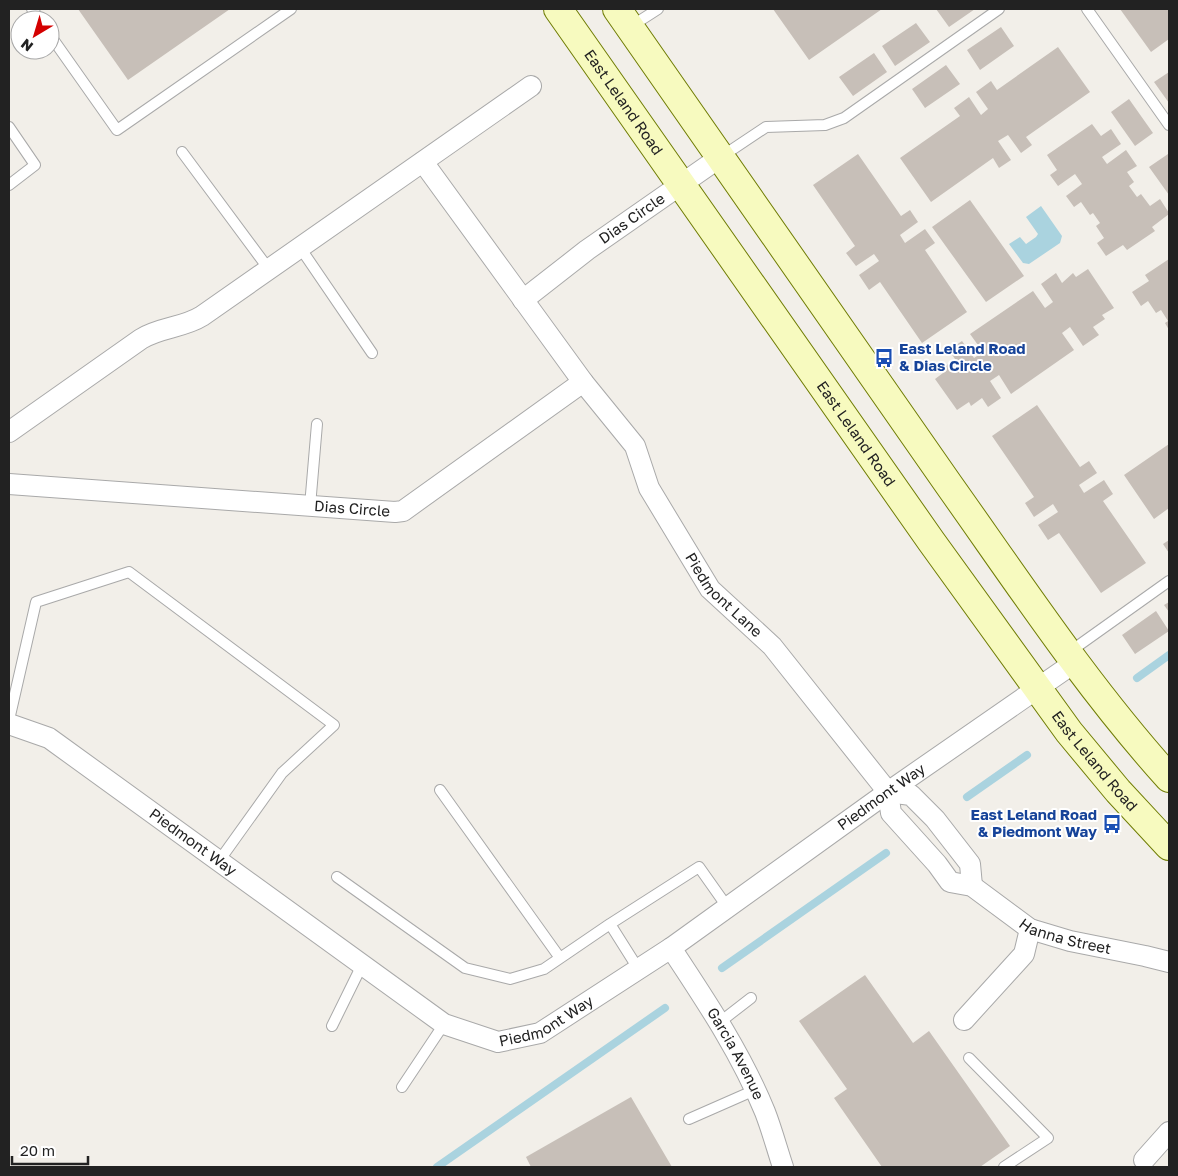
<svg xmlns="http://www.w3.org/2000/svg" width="1178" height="1176" viewBox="0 0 1178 1176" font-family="'Golos Text',sans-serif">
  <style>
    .water { fill: #aad3df }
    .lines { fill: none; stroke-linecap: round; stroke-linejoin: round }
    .stream { stroke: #aad3df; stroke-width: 8 }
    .building { fill: #c7bfb8 }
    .lane-casing { stroke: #a9a9a9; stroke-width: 12 }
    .street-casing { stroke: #a9a9a9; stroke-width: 22 }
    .secondary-casing { stroke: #707d05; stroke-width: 30 }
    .lane { stroke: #fff; stroke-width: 10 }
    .street { stroke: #fff; stroke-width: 20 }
    .secondary { stroke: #f7fabf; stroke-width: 28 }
    .labels { text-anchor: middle; stroke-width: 4; stroke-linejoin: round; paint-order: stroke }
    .street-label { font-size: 15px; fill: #222; stroke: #fff }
    .transit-label { font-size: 15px; font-weight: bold; fill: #164399; stroke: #fff; text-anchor: start }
  </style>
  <rect width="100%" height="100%" fill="#f2efe9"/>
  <path class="water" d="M1041 206 1062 236 1060 243 1029 264 1023 263 1009 244 1020 237 1026 244 1036 237 1038 234 1026 217Z"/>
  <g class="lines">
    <path class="stream" d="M1137 678 1169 655
      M967 797 1027 755
      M722 968 886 853
      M437 1167 665 1008"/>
  </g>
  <path class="building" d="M78 9H230L128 80Z
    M773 9H882L809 60Z
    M936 9H975L949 27Z
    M1120 9H1169V39L1151 52Z
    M916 23 930 42 895 66 882 46Z
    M1001 27 1014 46 980 70 967 50Z
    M1058 47 1090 92 1026 137 1032 145 1021 153 1008 135 998 141 1011 160 999 168 993 158 931 202 900 158 960 116 954 108 969 97 981 115 988 109 976 92 991 81 997 90Z
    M874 53 887 72 853 96 839 77Z
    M946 65 960 84 925 108 912 89Z
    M1169 72V103L1154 82Z
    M1129 99 1153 133 1135 146 1111 112Z
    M1092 124 1101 136 1111 129 1121 144 1102 157 1107 164 1126 150 1137 166 1127 172 1134 182 1129 186 1137 197 1141 194 1150 206 1160 199 1169 213V214L1152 227 1155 231 1127 250 1123 245 1106 256 1097 243 1104 238 1096 226 1100 223 1093 213 1090 215 1081 202 1074 207 1066 196 1082 184 1075 174 1058 186 1050 175 1057 170 1047 155Z
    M858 154 901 216 910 210 918 222 900 235 905 243 925 229 935 243 925 250 967 312 922 343 880 282 869 290 859 275 879 261 874 254 856 266 846 253 855 246 813 185Z
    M1168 154 1169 157V195L1149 167Z
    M970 200 1024 276 986 302 932 227Z
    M1169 259V330L1165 323 1168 321 1161 310 1156 313 1148 301 1141 306 1132 292 1149 281 1145 275Z
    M1088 269 1114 308 1102 315 1105 319 1093 327 1099 335 1083 346 1070 327 1062 333 1074 350 1011 394 999 375 990 381 1001 398 988 407 982 398 971 406 969 402 957 410 935 379 947 370 944 367 955 359 949 350 962 341 974 358 983 352 970 334 1033 291 1045 308 1053 302 1041 284 1056 273 1062 283 1073 273 1076 277Z
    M1037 405 1080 467 1089 461 1097 473 1079 485 1084 493 1104 480 1113 494 1103 501 1146 563 1101 593 1059 533 1048 540 1038 525 1058 512 1053 504 1034 517 1025 503 1034 497 992 436Z
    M1169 444V508L1154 519 1124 475Z
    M1169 540V553L1163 544Z
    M1169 602V612L1164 605Z
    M1156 611 1169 631 1135 654 1122 635Z
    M865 975 913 1043 929 1031 1010 1146 980 1167H882L834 1098 847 1089 799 1021Z
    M631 1097 672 1167H531L526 1157Z"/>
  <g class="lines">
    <g class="lane-casing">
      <path id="lane" d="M32 9 40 20
        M1087 9 1169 125
        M630 27 658 9
        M50 35 117 130 291 9
        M9 127 35 165 9 185
        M182 152 268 268
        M721 157 766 127 825 125 844 118 999 9
        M299 246 372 353
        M310 506 317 424
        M1068 653 1169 581
        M9 720 36 602 129 572 334 725 282 773 219 861
        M440 790 560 958
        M337 877 465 968 510 979 544 969 610 924 639 970
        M610 924 699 867 728 908
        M720 1022 751 998
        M332 1026 362 965
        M969 1058 1048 1138 1004 1167
        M402 1087 444 1024
        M689 1119 755 1090"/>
    </g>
    <g class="street-casing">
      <g id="street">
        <path id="s1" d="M423 162 583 382 635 446 649 488 710 589 772 646 888 792 891 813 937 864 950 882 972 886 1030 929 1070 941 1145 956 1169 962"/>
        <path id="s2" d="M523 300 587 250 719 158"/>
        <path d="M9 432 141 339C160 327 183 328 202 316L531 86"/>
        <path id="s3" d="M9 484 395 512 403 511 583 382"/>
        <path id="s4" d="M9 724 49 738 444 1024 498 1042 540 1033 671 948 888 792 1074 663"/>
        <path d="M888 792 911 795 935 819 970 864 972 886"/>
        <path id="s5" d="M671 948C706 1001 741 1053 765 1112 772 1130 777 1149 783 1167"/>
        <path d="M964 1020 1024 954 1030 929"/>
        <path d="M1144 1160 1169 1132"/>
      </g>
    </g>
    <g class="secondary-casing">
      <g id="secondary">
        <path id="s6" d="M558 9 931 541 1069 732 1118 791 1169 846"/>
        <path d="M617 9C727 168 837 327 949 485 1020 585 1087 687 1169 778"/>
      </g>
    </g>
    <use href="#lane" class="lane"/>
    <use href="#street" class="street"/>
    <use href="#secondary" class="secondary"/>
  </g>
  <defs>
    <g id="bus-bare" transform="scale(1.5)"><path d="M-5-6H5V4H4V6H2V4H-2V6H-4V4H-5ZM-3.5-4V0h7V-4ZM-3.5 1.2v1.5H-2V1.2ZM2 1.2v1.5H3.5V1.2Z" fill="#1a4fb4" stroke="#fff" stroke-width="2.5" paint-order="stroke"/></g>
  </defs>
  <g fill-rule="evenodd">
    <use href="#bus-bare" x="884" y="358"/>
    <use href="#bus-bare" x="1112" y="824"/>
  </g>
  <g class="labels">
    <g class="street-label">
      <text dy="5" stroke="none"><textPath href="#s6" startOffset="114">East Leland Road</textPath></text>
      <text dy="5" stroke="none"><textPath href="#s2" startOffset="136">Dias Circle</textPath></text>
      <text dy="5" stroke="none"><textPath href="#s6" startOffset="519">East Leland Road</textPath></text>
      <text dy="5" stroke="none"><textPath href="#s3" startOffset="344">Dias Circle</textPath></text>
      <text dy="5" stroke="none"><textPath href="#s1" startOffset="530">Piedmont Lane</textPath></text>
      <text dy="5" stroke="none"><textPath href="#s6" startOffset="924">East Leland Road</textPath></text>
      <text dy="5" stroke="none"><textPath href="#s4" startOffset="1045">Piedmont Way</textPath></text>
      <text dy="5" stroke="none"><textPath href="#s4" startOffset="220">Piedmont Way</textPath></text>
      <text dy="5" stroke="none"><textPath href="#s1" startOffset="1030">Hanna Street</textPath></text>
      <text dy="5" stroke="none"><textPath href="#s4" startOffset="640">Piedmont Way</textPath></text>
      <text dy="5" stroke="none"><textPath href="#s5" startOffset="124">Garcia Avenue</textPath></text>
    </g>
    <g class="transit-label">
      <text x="899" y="354">East Leland Road<tspan x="899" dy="17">&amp; Dias Circle</tspan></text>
      <text x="1097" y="820" text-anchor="end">East Leland Road<tspan x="1097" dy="17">&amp; Piedmont Way</tspan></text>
    </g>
  </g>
  <rect width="1178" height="1176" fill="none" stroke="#222222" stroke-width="20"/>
  <g transform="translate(35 35) rotate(218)"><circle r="24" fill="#ffffff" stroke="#a7a7a7"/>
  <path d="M0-4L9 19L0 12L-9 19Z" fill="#d40000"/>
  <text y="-8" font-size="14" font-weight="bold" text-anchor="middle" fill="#222222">N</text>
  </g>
  <path d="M12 1156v8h76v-8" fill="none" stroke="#222222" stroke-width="2.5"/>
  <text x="20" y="1156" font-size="15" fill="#222222" stroke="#ffffff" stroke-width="4" paint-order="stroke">20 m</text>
</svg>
